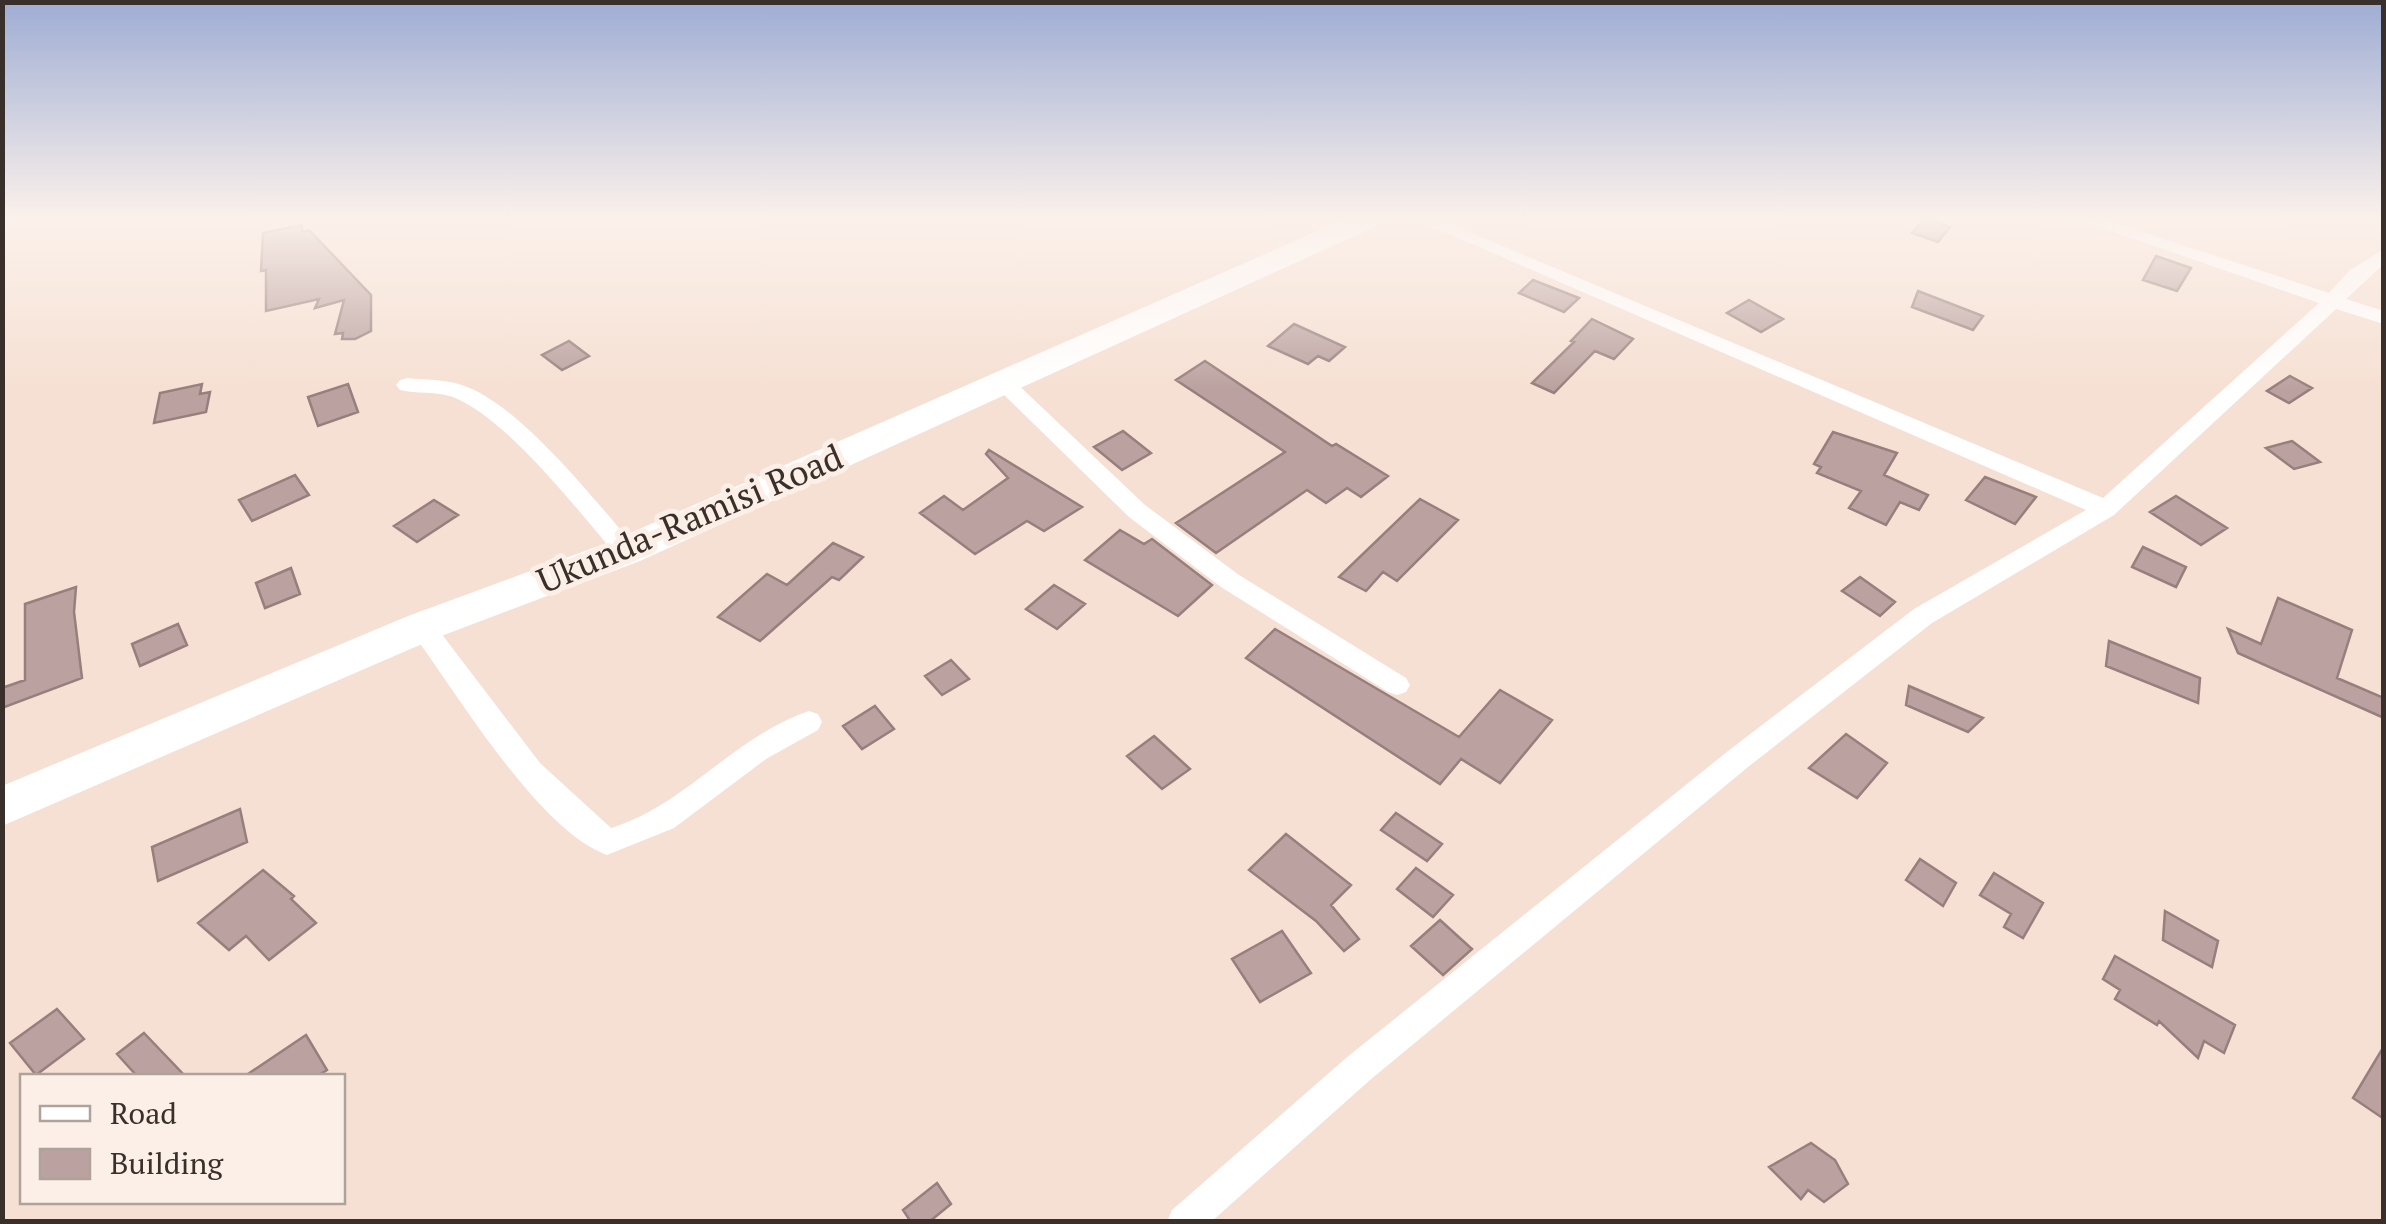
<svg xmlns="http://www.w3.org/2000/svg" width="2386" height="1224" viewBox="0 0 2386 1224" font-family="'PT Serif',serif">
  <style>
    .building { fill: #bba2a0; stroke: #977f7d; stroke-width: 2.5 }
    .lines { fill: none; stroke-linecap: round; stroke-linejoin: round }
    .minor { fill: #fff; fill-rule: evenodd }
    .trunk { fill: #fff; fill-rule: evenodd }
    .labels { text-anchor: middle; stroke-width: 10; stroke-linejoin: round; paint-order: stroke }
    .street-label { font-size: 35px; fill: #39302b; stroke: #fcefe7 }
  </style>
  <rect width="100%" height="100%" fill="#f6e0d3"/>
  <path class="building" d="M1925 218 1950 227 1938 242 1912 233Z
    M302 225V232L309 230 371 295V331L355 339H342L343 333 335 334 344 300 315 308 319 299 266 311V270L261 271 263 233Z
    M2156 256 2191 268 2177 291 2143 280Z
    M1533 280 1579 298 1564 312 1519 293Z
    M1918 291 1983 316 1973 330 1912 307Z
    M1749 300 1783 319 1761 332 1727 313Z
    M1592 319 1633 339 1614 359 1595 351 1554 393 1532 383 1574 342 1571 341Z
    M1294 324 1345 347 1329 361 1318 356 1308 364 1268 346Z
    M569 341 589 356 562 370 542 355Z
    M1205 361 1332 446 1336 444 1388 476 1361 497 1347 488 1326 503 1307 490 1216 553 1176 523 1285 452 1176 380Z
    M2290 376 2312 388 2289 403 2267 391Z
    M202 384 200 394 210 392 206 412 154 423 160 393Z
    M348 384 358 412 318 426 308 397Z
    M1123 431 1151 453 1122 470 1094 447Z
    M1833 432 1897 453 1884 475 1928 495 1919 510 1900 502 1886 525 1849 508 1861 491 1817 473 1821 467 1814 464Z
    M2292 441 2320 462 2294 469 2266 448Z
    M989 450 1082 507 1044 531 1027 521 975 554 920 513 944 496 963 510 1008 478 986 454Z
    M295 475 309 495 252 521 239 500Z
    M1985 477 2036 497 2015 524 1966 500Z
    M2176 496 2227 528 2201 545 2150 512Z
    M1420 499 1458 520 1397 581 1383 572 1366 591 1339 577Z
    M434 500 458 515 417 542 394 526Z
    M1120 530 1144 544 1152 539 1212 585 1178 616 1085 560Z
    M833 543 863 557 839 580 832 577 760 641 718 617 767 574 787 585Z
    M2143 547 2186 567 2176 587 2132 567Z
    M291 568 300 594 265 608 256 583Z
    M1860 577 1895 602 1880 616 1842 591Z
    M1054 585 1085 604 1057 629 1026 609Z
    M76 587 74 612 82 678 2 708V688L25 680V604Z
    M2278 598 2352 630 2337 678 2384 698V718L2238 653 2228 629 2261 644Z
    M178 624 187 645 140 666 132 644Z
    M1275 629 1459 737 1500 690 1552 720 1500 783 1461 759 1440 784 1246 658Z
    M2109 641 2200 678 2198 703 2106 666Z
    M951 660 969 679 942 695 925 676Z
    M1909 686 1983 718 1968 732 1906 705Z
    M875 706 894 729 862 749 843 726Z
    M1846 734 1887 763 1857 798 1809 768Z
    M1154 736 1190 769 1162 789 1127 756Z
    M240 809 247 842 158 881 152 847Z
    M1396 813 1442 844 1427 861 1381 830Z
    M1286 834 1351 885 1331 905 1359 939 1344 951 1316 921 1249 870Z
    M1920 859 1956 883 1943 906 1906 880Z
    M1416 868 1453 895 1433 917 1397 889Z
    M263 870 294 896 291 899 316 923 269 960 246 936 229 950 198 923Z
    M1994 873 2043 903 2023 938 2004 927 2011 914 1980 895Z
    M2165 911 2218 941 2212 967 2163 940Z
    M1440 920 1472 949 1443 975 1411 946Z
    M1282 931 1311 973 1260 1002 1232 959Z
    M2115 956 2235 1025 2224 1053 2204 1041 2198 1058 2159 1021 2157 1025 2115 999 2120 990 2103 979Z
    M57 1009 84 1039 36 1075 10 1043Z
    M144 1033 185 1076H137L117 1054Z
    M306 1035 327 1070 317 1076H245Z
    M2384 1046V1119L2353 1098Z
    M1811 1143 1835 1160 1848 1184 1824 1202 1808 1190 1801 1199 1769 1167Z
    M937 1183 951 1204 929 1222H911L903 1210Z"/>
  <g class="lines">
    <path class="minor" d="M1412 218H1436L2103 498 2319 303 2073 218H2100L2329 293 2350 270 2384 249V264L2346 299 2384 311V324L2336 309 2114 515 1932 623 1748 767 1370 1080 1211 1222H1167L1172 1210 1346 1058 1728 751 1914 609 2086 510Z
      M1004 376 1011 378 1145 505 1239 575 1406 678 1410 685 1406 692 1397 695 1388 692 1221 587 1129 517 997 388 993 383Z
      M407 378C425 380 444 379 462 385 521 405 592 498 634 545L638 551 634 557H618C578 511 508 419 453 397 436 391 417 394 400 390L396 385 400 380Z
      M422 617 431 620 540 763 611 828C686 805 734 736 809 711L818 714 822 722 818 730 766 759 674 828 607 855C538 830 457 693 413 634L409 627 413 620Z"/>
    <path class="trunk" d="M1347 218H1386L1381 224 640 561 436 638 2 826V786L408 616 612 541Z"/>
  </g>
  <linearGradient id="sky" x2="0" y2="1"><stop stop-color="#9eadd4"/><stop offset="0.56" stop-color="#fbf1eb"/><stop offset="1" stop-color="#fbf1eb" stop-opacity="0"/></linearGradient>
  <rect width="2386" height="389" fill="url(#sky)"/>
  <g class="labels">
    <g class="street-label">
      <text transform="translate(690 519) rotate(-23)" y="12">Ukunda-Ramisi Road</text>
    </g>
  </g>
  <rect width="2386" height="1224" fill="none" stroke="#39302b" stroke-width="10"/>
  <rect x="20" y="1074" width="325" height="130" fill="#fcefe7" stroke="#aea39c" stroke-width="2.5"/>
  <rect x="40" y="1106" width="50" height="15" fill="#ffffff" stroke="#aea39c" stroke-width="2.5"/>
  <text x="110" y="1124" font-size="30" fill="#39302b">Road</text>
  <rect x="40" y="1149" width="50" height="30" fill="#bba2a0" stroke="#aea39c" stroke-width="2.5"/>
  <text x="110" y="1174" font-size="30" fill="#39302b">Building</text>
</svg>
